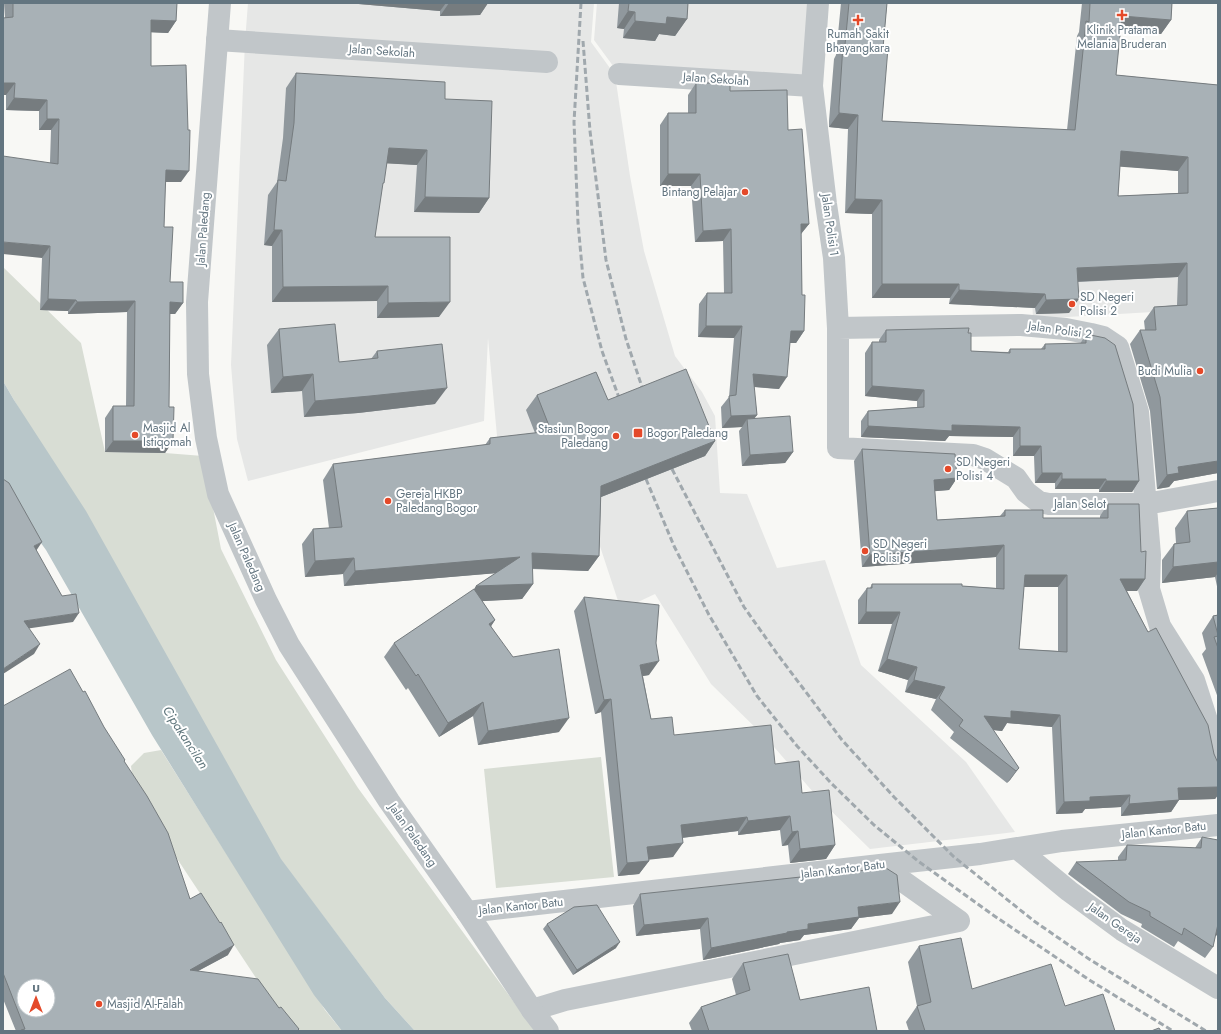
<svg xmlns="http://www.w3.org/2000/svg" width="1221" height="1034" viewBox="0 0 1221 1034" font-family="Jost,sans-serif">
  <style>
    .built { fill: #e6e7e6 }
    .green { fill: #d8ddd4 }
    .water { fill: #b8c6c9 }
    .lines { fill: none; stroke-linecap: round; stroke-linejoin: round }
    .minor { stroke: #c1c6c9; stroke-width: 22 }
    .tertiary { stroke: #c1c6c9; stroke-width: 22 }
    .rail { stroke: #a0a8ad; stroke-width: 3; stroke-dasharray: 6 3; stroke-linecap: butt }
    .wall { fill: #90989d; fill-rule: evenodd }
    .shaded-wall { fill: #767c7f }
    .building { fill: #a8b1b6; stroke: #767c7f; fill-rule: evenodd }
    .poi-dot { fill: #e44929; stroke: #fff; stroke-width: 1.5 }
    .labels { text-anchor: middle; stroke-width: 4; stroke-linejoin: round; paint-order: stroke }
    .poi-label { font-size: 12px; fill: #637580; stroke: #fff; text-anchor: start }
    .street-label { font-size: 12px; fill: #637580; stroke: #fff }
    .water-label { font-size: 13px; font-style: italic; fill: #5e757b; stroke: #fff }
  </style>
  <rect width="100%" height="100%" fill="#f8f8f5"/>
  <path class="built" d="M248 3H594L591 42 615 75 630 176 644 251 675 356 702 392 715 416 720 493 747 494 777 568 825 560 861 665 966 762 1015 832 870 849 820 800 768 740 711 684 655 594 621 610 589 513 498 447 488 338 484 421 248 481 237 439 231 365 245 42Z
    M597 3H822L812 86 619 74 594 40Z
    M1185 235 1218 423 1170 311 1033 319 1030 251Z"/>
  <path class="green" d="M3 267 81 343 105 452 165 453 203 456 221 549 276 660 358 788 535 1031H415L385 998 281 860 3 381Z
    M161 750 325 1010 342 1031H291L174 854 133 782 131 766 144 753Z
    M601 757 614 877 496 888 484 769Z"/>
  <path class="water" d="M3 381 14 400 86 511 281 859 385 998 415 1031H342L314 995 152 735 46 550 3 491Z"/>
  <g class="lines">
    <path class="minor" d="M818 3 812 86 826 204 834 258 838 328V448L973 455 985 459 1016 478 1026 492 1039 502 1049 504H1146L1218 491
      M217 40 547 62
      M619 74 812 86
      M838 328 1021 325 1066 329 1091 334 1103 337 1118 347 1138 412 1150 555 1149 589 1160 626 1194 680 1213 739 1218 764
      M1018 849 1069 891 1122 930 1218 988
      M880 865 959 921
      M467 912 880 865 980 854 1062 841 1218 825
      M532 1010 565 1000 959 921"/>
    <path class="tertiary" d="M220 3 197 302 198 374 206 438 218 494 266 600 289 645 389 801 467 912 532 1010 548 1031"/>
    <path class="rail" d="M581 3 574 122 578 223 583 278 602 351 622 406
      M583 41 590 131 606 260 626 339 645 396
      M672 469 744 607 778 655 842 740 894 797 954 857 1034 921 1089 959 1206 1031
      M646 479 674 546 709 615 757 696 797 746 831 783 874 825 918 861 993 915 1091 981 1173 1031"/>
  </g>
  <path class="wall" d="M4 3H177L176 21 168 33 151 32V66L181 182H165L164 227 170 282 183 303 175 314H170L169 407 173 441 165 453 105 452V418L113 406H126L127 312 68 314V311L40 310 42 258 50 162 51 130H39V111L6 110V95H3V18H5Z
    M347 3H488L480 15 440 16V11Z
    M619 3H688L687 19 675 36 659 34 655 41 623 38 624 29 617 28Z
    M841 3H887L883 48 882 121 1067 130 1077 36 1079 32 1082 3H1172L1171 20 1161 34 1120 30 1116 75 1218 85V473L1174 481 1169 487 1157 489 1150 411 1130 344 1140 330H1145L1144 321 1154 307 1177 305 1178 277 1078 282 1069 313 1036 314 1035 308 949 304 950 298H872V214L845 213 848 129 829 127V121L834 59 836 55ZM1120 166 1178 171V193L1118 196Z
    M296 73 445 99 489 198 479 213 414 212 417 165 387 163 382 185 375 237 439 317 377 318V301L272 302V246L264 245 268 195 277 182 283 138 286 88Z
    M696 83 730 91 788 130 809 224 801 234 802 295 804 331 796 343H790L779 389 754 387 757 415 754 419 793 452 785 463 742 466 739 431 742 427 722 428 721 407 729 397 734 338 698 337 699 304 707 293H724L723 241 695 242 691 186H660V125L668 113H688V95Z
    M279 329 339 362 371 359 377 351 435 404 358 413 304 417 302 391 271 393 267 345Z
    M886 330 968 333 971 351 1008 352 1010 349H1041L1045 344H1080L1086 334 1139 481 1132 492H1099V489H1055V483H1035L1034 456H1013V437L949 436 945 441 861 437V421L868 411 917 407V401L865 396V353L872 342H879V340Z
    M537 395 608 400 715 441 705 456 601 497 599 556 588 571 532 569 533 584 522 599 482 601 495 620 491 626 559 732 478 745 473 716 439 737 408 688 406 690 384 657 394 643 474 590 476 586 496 573 344 586 343 574 305 577 302 544 313 529 329 528 323 480 333 464 485 445 490 438 535 433 526 410Z
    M862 449 957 478 949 490 935 491 937 520 1000 516 1005 510 1043 518H1100V516L1108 504 1141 552 1145 579 1137 591H1127L1148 632 1214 754 1218 763V795L1215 799 1179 800 1171 812 1121 816V807L1085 809 1082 813 1056 814 1052 727 1007 723 1002 731 993 730 1019 768 1010 780 1007 783 950 738 954 732 931 710 936 699 905 692 908 680 878 671 892 624H858V600L867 588H870L872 584 962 586 996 588V557L862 567 854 461ZM1024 587H1058V651L1019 649Z
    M1218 508V591L1215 577 1162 583V560L1174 544 1176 543 1175 528 1187 511Z
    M584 597 649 675 643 676 651 719 674 735 775 764 802 793 835 845 826 859 790 863 788 845 782 846 780 830 738 835V831L682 838 673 857 649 859V861L639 874 618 876 601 712 595 714 574 611Z
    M1218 615V698L1202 654 1206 649 1202 633 1213 616Z
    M83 692 124 761 190 899 228 955 198 971 279 1008 297 1031H16L3 999V706Z
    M1202 837 1218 935 1215 936 1213 947 1205 958 1178 941 1174 947 1141 927 1142 924 1121 914 1068 874 1076 862 1118 861V857L1127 845 1195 848Z
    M640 894 892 914 859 918 851 929 804 935 800 940 780 943 779 944 703 960 700 929 636 936 633 906Z
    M547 924 616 948 573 975 543 929Z
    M919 946 972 989 1065 1006 1115 1031H909L906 1022 917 1006 908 962Z
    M743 963 800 1000 877 1031H692L689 1023 701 1007 736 995 732 979Z"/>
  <path class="shaded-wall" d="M347 3H446L440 11Z
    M449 3H488L480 15 440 16Z
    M628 11 635 12 624 29 617 28Z
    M1122 16 1171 20 1161 34 1112 30Z
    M667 17 687 19 675 36 659 34 655 41 623 38 635 21Z
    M151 20 176 21 168 33 143 32Z
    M3 83H15L6 95H3Z
    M14 98 47 100 39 111 6 110Z
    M839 113 858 115 848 129 829 127Z
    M47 119H59L51 130H39Z
    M389 148 427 150 417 165 379 163Z
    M1121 151 1188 157 1178 171 1111 166Z
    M166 170 189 171 181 182H158Z
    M668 174H700L691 186H660Z
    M425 197 489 198 479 213 414 212Z
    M855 199 882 200 872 214 845 213Z
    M801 224H809L800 235Z
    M731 229 723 241 695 242 703 231Z
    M274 230H282L272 246 264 245Z
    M3 242 50 246 42 258 3 254Z
    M1187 263 1178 277 1067 282 1077 268Z
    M882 284H959L950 298H872Z
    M388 286 377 301 272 302 283 287Z
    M959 290 1045 294 1035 308 949 304Z
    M48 299 76 300 68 311 40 310Z
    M1079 299 1069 313 1036 314 1046 300Z
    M135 301 127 312 68 314 77 302Z
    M170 302 183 303 175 314H162Z
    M450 302 439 317 377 318 388 303Z
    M706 326H742L734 338 698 337Z
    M791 331H804L796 343H783Z
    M313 374 302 391 271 393 283 377Z
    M753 374 787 377 779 389 745 386Z
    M872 386 924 390 917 401 865 396Z
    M447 388 435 404 358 413 304 417 315 401Z
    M757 415 748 426 747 419 742 427 722 428 731 416Z
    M952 425 1020 427 1013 437 949 436 945 441 861 437 868 426Z
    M113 441H173L165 453 105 452Z
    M715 441 705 456 591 501 601 486Z
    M1020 446H1041L1034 456H1013Z
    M793 452 785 463 742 466 750 455Z
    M1218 461V473L1174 481 1169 487 1157 489 1167 475 1178 467Z
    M1042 473H1062L1055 483H1035Z
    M957 478 949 490 926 492 934 480Z
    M1062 479H1106L1099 489H1055Z
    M1106 481H1139L1132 492H1099Z
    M42 542 36 551 34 546Z
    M1004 545 996 557 862 567 870 555Z
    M532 553 599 556 588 571 521 568Z
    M520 557 510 572 344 586 355 571Z
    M354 558 343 574 305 577 315 561Z
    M1218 562V573L1215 577 1162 583 1173 567Z
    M1025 575H1067L1058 587H1016Z
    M1120 579H1145L1137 591H1112Z
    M533 584 522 599 466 602 476 586Z
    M866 612H900L892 624H858Z
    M79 613 73 622 18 630 24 621Z
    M495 620 486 634 489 624Z
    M40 644 34 654 3 674V669Z
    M887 659 917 667 908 680 878 671Z
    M659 661 649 675 631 678 640 665Z
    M914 680 945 687 936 699 905 692Z
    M611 699 601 712 595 714 604 700Z
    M483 702 473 716 439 737 448 723Z
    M1011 711 1060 715 1052 727 1007 723 1002 731 976 728 984 716Z
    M569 718 559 732 478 745 488 731Z
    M1019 768 1010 780 1007 783 1016 771Z
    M1218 787V795L1215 799 1179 800 1171 812 1121 816 1129 804 1178 788Z
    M1130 795 1121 807 1085 809 1082 813 1056 814 1064 802 1090 797Z
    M790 816 780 830 738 835 748 821Z
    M747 817 738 831 672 839 681 825Z
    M798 831 788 845 782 846 792 832Z
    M683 843 673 857 638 861 647 847Z
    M835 845 826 859 790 863 800 849Z
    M649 861 639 874 618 876 627 863Z
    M900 902 892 914 859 918 851 929 804 935 800 940 780 943 779 944 703 960 711 948 787 932 858 907Z
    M708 918 700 929 636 936 644 925Z
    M1218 924V935L1210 936Z
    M620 942 616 948 573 975 577 970Z
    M234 945 228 955 183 979 190 970Z"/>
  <path class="building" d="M13 3H177L176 21 151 20V66L186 65 188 130H190L189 171 166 170 164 227H173L170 282H183V303L170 302 169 407H174L173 441H113V406H134L135 301 77 302 76 300 48 299 50 246 3 242V156L58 164 59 119H47V100L14 98 15 83H3V18L13 17Z
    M629 3H688L687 19 667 17 666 24 635 21V12L628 11Z
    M849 3H887L883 48H888L882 121 1075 130 1086 21 1089 22 1090 3H1172L1171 20 1122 16 1116 75 1218 85V461L1178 467 1179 473 1167 475 1160 397 1140 330H1156L1154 307 1187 305V263L1077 268 1079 299 1046 300 1045 294 959 290V284H882V200L855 199 858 115 839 113V107L843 45H845ZM1121 151 1188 157V193L1118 196Z
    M296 73 445 82V99L492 101 489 198 425 197 427 150 389 148 384 183H383L375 237H450V302L388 303V286L283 287 282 230H274L278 180 286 181 294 123Z
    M696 83H730V91L787 90 788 130 802 129 809 224H801L802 295H805L804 331H791L787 377 753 374 757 415 731 416 729 396 736 395 742 326H706L707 293H732L731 229 703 231 700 174H668V113H696Z
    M335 324 339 362 378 358 377 351 442 344 447 388 370 396 315 401 313 374 283 377 279 329Z
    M969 328 968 333H971V351L1010 353V349H1045V344L1086 343V334L1105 338 1115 345 1133 404 1139 481H1106V479H1062V473H1042L1041 446H1020V427L952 425V431L868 426V411L924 407V390L872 386V342H886V330Z
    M686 369 715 441 601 486 599 556 532 553 533 584 476 586 520 557 355 571 354 558 315 561 313 529 342 527 333 464 490 444V438L551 431 537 395 596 372 608 400Z
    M790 416 793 452 750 455 747 419Z
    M862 449 955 454 957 478 934 480 937 520 1005 516V510H1043V518H1108V504H1139L1141 552 1146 551 1145 579H1120L1148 632 1156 628 1208 725 1214 754 1218 763V787L1178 788 1179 800 1129 804 1130 795 1090 797V801L1064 802 1060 715 1011 711V718L984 716 1019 768 1016 771 959 726 963 720 939 698 945 687 914 680 917 667 887 659 900 612H866L867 588H872V584H962V586L1004 589V545L870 555ZM1025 575H1067V652L1019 649Z
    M3 479 9 483 42 542 34 546 62 596 76 594 79 613 24 621 40 644 3 669Z
    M1218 508V562L1173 567 1174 544 1190 542 1187 511Z
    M474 589 495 620 489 624 513 657 559 649 569 718 488 731 483 702 448 723 418 674 416 676 394 643Z
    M584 597 659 605 656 643 659 661 640 665 651 719 672 717 674 735 771 725 775 764 799 761 802 793 829 790 835 845 800 849 798 831 792 832 790 816 748 821 747 817 681 825 683 843 647 847 649 861 627 863 611 699 604 700Z
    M1218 615V635L1213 616Z
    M1218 636V648L1214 637Z
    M70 669 83 692 85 691 104 727 125 760 124 761 147 796 168 833 190 899 201 893 220 923 221 922 234 945 190 970 258 979 279 1008 281 1007 299 1029 297 1031H22L21 1030 25 1029 3 973V706ZM24 986H48V1010H24Z
    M1202 837 1218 840V924L1213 947 1184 928 1182 935 1150 916V912L1129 902 1076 862 1126 860 1127 845 1201 848Z
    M886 868 897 875 900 902 858 907 859 917 808 924V929L787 932V933L711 948 708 918 644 925 640 894Z
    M597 905 620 942 577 970 547 924 574 907Z
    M961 938 972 989 1051 964 1065 1006 1103 994 1115 1031H925L917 1006 931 1002 919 946Z
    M788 954 800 1000 869 987 877 1031H709L701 1007 750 990 743 963Z
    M1159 1028 1161 1031H1151Z"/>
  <g class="poi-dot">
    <path d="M1120 9h4v4h4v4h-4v4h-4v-4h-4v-4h4z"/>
    <path d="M856 14h4v4h4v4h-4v4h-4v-4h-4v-4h4z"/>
    <circle cx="745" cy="192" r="4"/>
    <circle cx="1072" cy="304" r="4"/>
    <circle cx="1200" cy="371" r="4"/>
    <rect x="633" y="428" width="10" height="10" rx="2"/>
    <circle cx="135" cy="435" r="4"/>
    <circle cx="616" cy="436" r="4"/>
    <circle cx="948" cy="469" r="4"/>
    <circle cx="388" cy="501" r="4"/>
    <circle cx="865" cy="551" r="4"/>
    <circle cx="99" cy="1004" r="4"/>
  </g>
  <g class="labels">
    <g class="poi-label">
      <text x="1122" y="34" text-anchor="middle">Klinik Pratama<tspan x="1122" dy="14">Melania Bruderan</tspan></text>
      <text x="858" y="38" text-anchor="middle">Rumah Sakit<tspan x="858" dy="14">Bhayangkara</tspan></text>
      <text x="737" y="196" text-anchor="end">Bintang Pelajar</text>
      <text x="1080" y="301">SD Negeri<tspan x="1080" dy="14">Polisi 2</tspan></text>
      <text x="1192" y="375" text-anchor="end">Budi Mulia</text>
      <text x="143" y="432">Masjid Al<tspan x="143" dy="14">Istiqomah</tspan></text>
      <text x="608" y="433" text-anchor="end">Stasiun Bogor<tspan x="608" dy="14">Paledang</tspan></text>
      <text x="647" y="437">Bogor Paledang</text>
      <text x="956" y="466">SD Negeri<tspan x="956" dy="14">Polisi 4</tspan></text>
      <text x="396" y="498">Gereja HKBP<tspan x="396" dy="14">Paledang Bogor</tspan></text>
      <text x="873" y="548">SD Negeri<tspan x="873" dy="14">Polisi 5</tspan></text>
      <text x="107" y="1008">Masjid Al-Falah</text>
    </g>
    <g class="street-label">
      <text transform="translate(382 51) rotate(4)" y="4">Jalan Sekolah</text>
      <text transform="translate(716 79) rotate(4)" y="4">Jalan Sekolah</text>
      <text transform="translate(830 225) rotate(82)" y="4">Jalan Polisi 1</text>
      <text transform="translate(203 229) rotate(-86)" y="4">Jalan Paledang</text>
      <text transform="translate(1060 330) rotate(8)" y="4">Jalan Polisi 2</text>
      <text x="1080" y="508">Jalan Selot</text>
      <text transform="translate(247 557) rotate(66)" y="4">Jalan Paledang</text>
      <text transform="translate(1164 830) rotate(-6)" y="4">Jalan Kantor Batu</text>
      <text transform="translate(413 835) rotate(55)" y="4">Jalan Paledang</text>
      <text transform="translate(843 869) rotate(-7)" y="4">Jalan Kantor Batu</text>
      <text transform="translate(521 906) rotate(-6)" y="4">Jalan Kantor Batu</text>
      <text transform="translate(1115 923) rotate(35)" y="4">Jalan Gereja</text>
    </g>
    <g class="water-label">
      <text transform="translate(186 737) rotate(57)" y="5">Cipakancilan</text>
    </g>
  </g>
  <rect width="1221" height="1034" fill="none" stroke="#637580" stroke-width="8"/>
  <g transform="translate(36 998)"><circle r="19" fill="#ffffff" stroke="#c1c8cc"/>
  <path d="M0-3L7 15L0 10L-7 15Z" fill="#e44929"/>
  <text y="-6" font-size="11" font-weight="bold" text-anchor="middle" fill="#637580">U</text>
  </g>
</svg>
